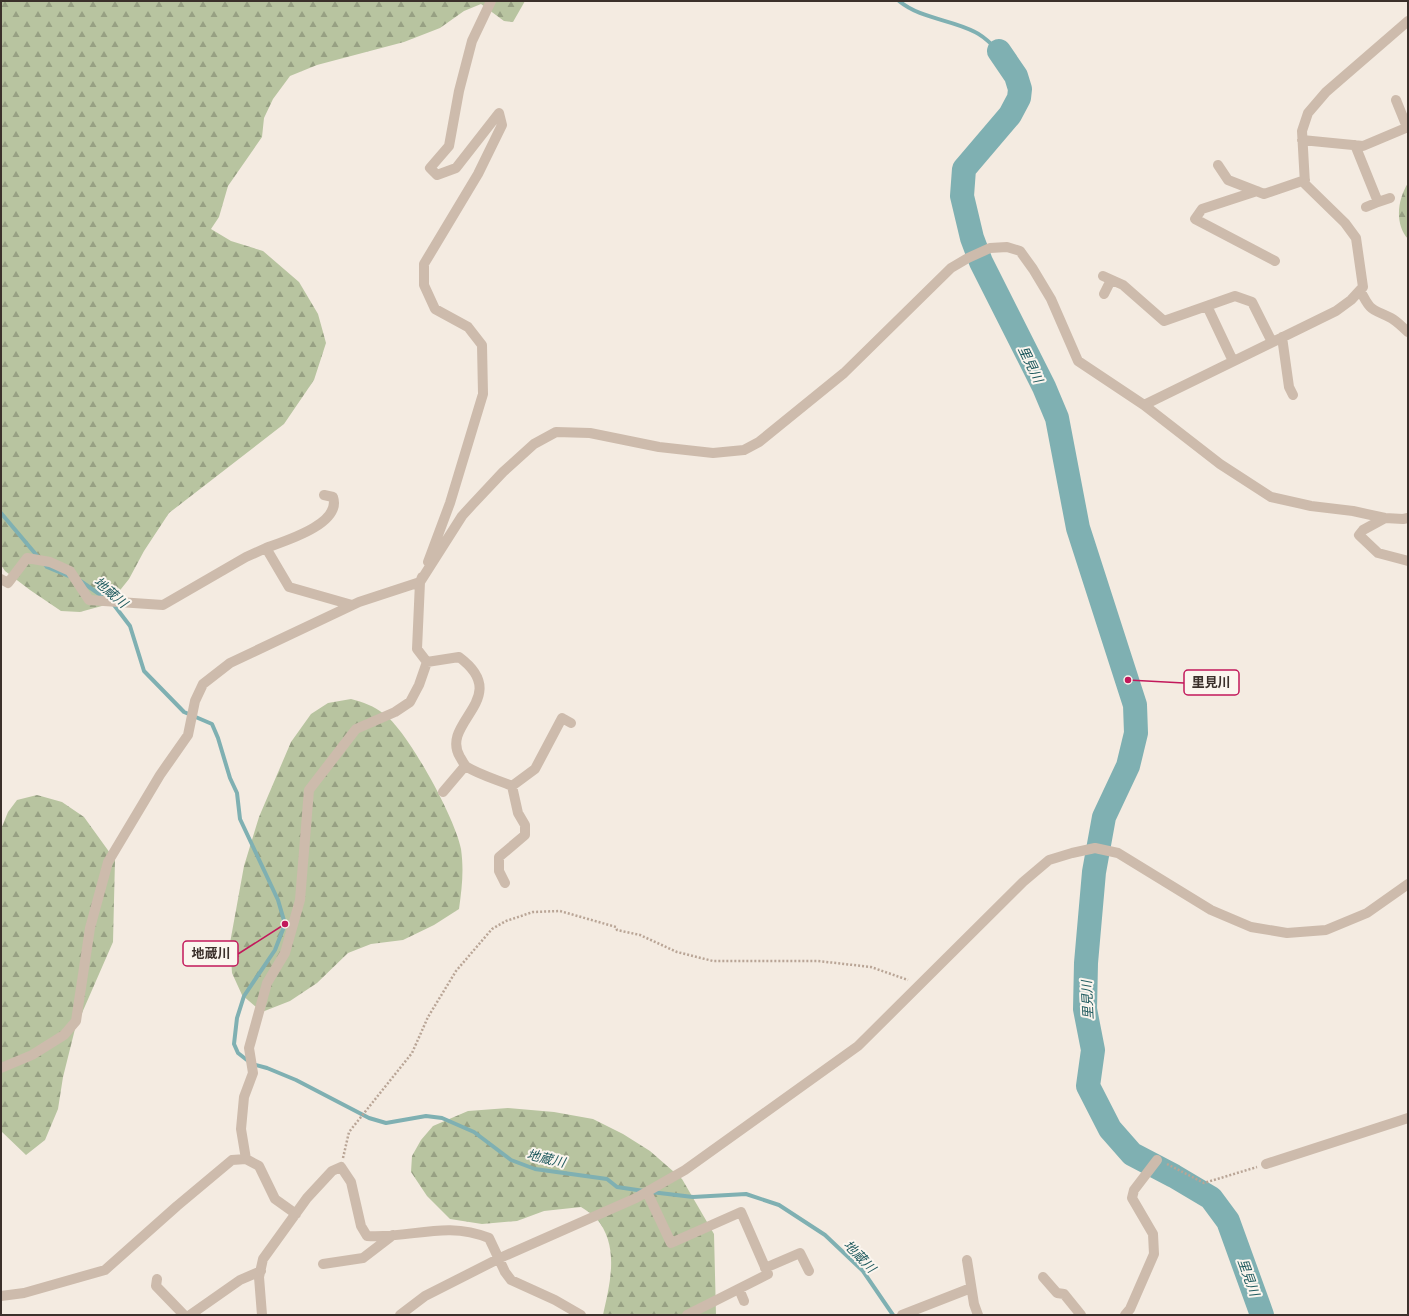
<svg xmlns="http://www.w3.org/2000/svg" width="1409" height="1316" viewBox="0 0 1409 1316" font-family="'PT Sans','Noto Sans JP',sans-serif">
  <style>
    .forest { fill: url(#forest-firs) }
    .lines { fill: none; stroke-linecap: round; stroke-linejoin: round }
    .stream { stroke: #7fb0b2; stroke-width: 4 }
    .river { stroke: #7fb0b2; stroke-width: 24 }
    .path { stroke: #b9a596; stroke-width: 2.5; stroke-dasharray: 2 2; stroke-linecap: butt }
    .minor { stroke: #cdbbac; stroke-width: 10 }
    .labels { text-anchor: middle; stroke-width: 4; stroke-linejoin: round; paint-order: stroke }
    .water-label { font-size: 13px; font-style: italic; fill: #1f5a5e; stroke: #fbf5ee }
    .leader { fill: none; stroke: #c2185b; stroke-width: 1.5 }
    .callout-dot { fill: #c2185b; stroke: #fbf5ee; stroke-width: 1.5 }
    .callout { fill: #fbf5ee; stroke: #c2185b; stroke-width: 1.5 }
    .callout-label { font-size: 13px; text-anchor: middle; font-weight: bold; fill: #3b302b }
  </style>
  <defs>
    <pattern id="forest-firs" width="22" height="20" patternUnits="userSpaceOnUse"><rect width="22" height="20" fill="#b8c4a0"/><path d="M5 1l3.5 6h-7zM16 11l3.5 6h-7z" fill="#97a083"/></pattern>
  </defs>
  <rect width="100%" height="100%" fill="#f4ebe1"/>
  <path class="forest" d="M1 1H525L513 22 504 21 481 4 464 11 440 28 404 42 317 65 290 76 273 99 264 118 262 137 228 186 219 217 211 229 231 241 263 251 299 282 318 314 326 343 314 380 284 424 169 513 144 551 129 579 109 604 80 612 61 611 30 590 5 571 1 565Z
    M1408 183V239C1394 223 1398 199 1408 183Z
    M351 699C363 702 374 706 384 714 408 731 456 820 461 849 464 870 462 888 459 909L434 925 403 940 371 944 348 953 317 983 290 1001 262 1012 242 995 232 973 230 943 244 866 259 817 291 742 311 714 328 703Z
    M37 795 62 802 84 817 115 860 113 942 75 1029 63 1077 58 1109 45 1140 26 1155 1 1131V829L8 812 17 800Z
    M508 1108 554 1112 593 1119 623 1134 650 1151 682 1179 714 1234 716 1315H603C610 1283 620 1246 596 1218 592 1214 586 1210 581 1207L544 1211 517 1221 482 1224 450 1219 427 1196 411 1172 412 1156 421 1140 433 1126 468 1111Z"/>
  <g class="lines">
    <path class="stream" d="M899 1C921 19 950 19 975 32 984 36 992 45 999 51
      M1 513 39 558
      M44 563 47 567 71 577
      M79 580 105 598
      M114 605 130 626 144 671 184 712 212 724 218 738 230 778 237 793 240 819 278 900 285 924 275 950 244 996 237 1018 234 1044 238 1053 252 1064 267 1068 296 1080 369 1118 386 1123 426 1116 442 1118 474 1132 511 1160 535 1169 607 1179 617 1187 644 1191
      M651 1192 693 1197 746 1194 779 1205 825 1235 863 1271 893 1315"/>
    <path class="river" d="M999 51 1016 76 1020 89 1019 98 1010 115 964 169 962 196 972 238 981 262 1044 387 1057 418 1078 528 1135 705 1136 733 1128 766 1104 817 1094 872 1086 963 1085 1009 1093 1050 1088 1086 1110 1129 1132 1154 1174 1176 1211 1198 1228 1221 1262 1315"/>
    <path class="path" d="M343 1158 349 1132 412 1053 428 1017 456 971 492 929 506 921 533 912 560 911 616 927 617 930 640 935 677 952 713 961H818L871 967 908 980
      M1167 1164 1204 1183 1257 1167"/>
    <path class="minor" d="M1396 100 1407 127
      M1302 140 1363 146 1408 127
      M1355 145 1378 202 1390 198
      M1218 165 1228 180 1264 194 1305 180
      M1257 191 1202 209 1195 219 1275 261
      M1366 207 1378 202
      M1103 276 1123 285 1164 321 1235 296 1252 302 1272 342
      M1360 290C1371 312 1371 308 1391 318 1397 321 1403 328 1408 332
      M1104 294 1111 280
      M1207 306 1233 361
      M1282 337 1289 387 1293 395
      M1144 405 1336 311 1351 300 1363 287 1356 238 1345 223 1305 184 1302 131 1308 113 1326 92 1408 21
      M324 495 333 497C342 524 285 541 266 548L289 587 352 605
      M1385 518 1363 530 1359 535 1378 553 1408 561
      M428 562 450 503 483 394 482 345 468 327 435 309 424 285V264L478 174 502 125 499 113 456 168 437 175 430 168 449 146 459 91 472 41 491 1
      M422 577 420 582 417 649 427 662 459 657C514 698 439 722 460 757 462 760 464 765 467 767 480 775 498 780 512 786L518 813 525 825V835L499 857V871L505 883
      M1 579 8 583 27 558 50 562 70 571 89 600 163 605 246 557 266 548
      M512 786 535 769 562 718 571 723
      M443 792 465 766
      M1 1068 32 1055 64 1035 76 1021 90 928 108 862 160 775 188 735 195 701 203 684 230 663 359 602 420 582 462 516 472 505 503 472 534 444 556 432 590 433 659 447 713 453 744 450 759 442 844 373 951 268 968 258 990 248 1007 247 1020 251 1033 269 1051 299 1078 361 1144 405 1220 464 1271 497 1311 506 1353 511 1385 518 1403 519 1408 518
      M246 1159 241 1129 244 1097 253 1073 249 1048 267 983 285 953 300 900 309 790 356 729 395 712 410 702 419 685 427 662
      M1266 1164 1408 1118
      M647 1192 671 1243 741 1212 768 1274 687 1315
      M967 1260 974 1304 978 1315
      M323 1264 363 1258 393 1235
      M765 1268 800 1253 809 1271
      M1043 1277 1057 1293 1064 1294 1081 1315
      M157 1279 156 1286 184 1315
      M739 1289 744 1301
      M1 1296 24 1293 105 1270 177 1206 232 1160 246 1159 259 1166 275 1199 296 1214
      M190 1315 240 1280 261 1271
      M262 1315 259 1277 263 1259 307 1198 332 1171 341 1167 351 1182 361 1226 367 1236C411 1239 445 1220 489 1238L505 1272 511 1280 555 1300 581 1315
      M400 1315 425 1296 500 1258 636 1198 685 1170 858 1046 1023 882 1049 860 1072 853 1095 848 1118 853 1211 910 1251 927 1287 933 1326 930 1367 913 1408 884
      M902 1315 971 1288
      M1125 1315 1130 1309 1154 1254 1153 1234 1132 1198 1134 1190 1157 1160"/>
  </g>
  <g class="labels">
    <g class="water-label">
      <text transform="translate(1031 364) rotate(64)" y="5">里見川</text>
      <text transform="translate(111 592) rotate(41)" y="5">地蔵川</text>
      <text transform="translate(1087 1000) rotate(-93)" y="5">里見川</text>
      <text transform="translate(546 1158) rotate(13)" y="5">地蔵川</text>
      <text transform="translate(860 1256) rotate(46)" y="5">地蔵川</text>
      <text transform="translate(1249 1277) rotate(70)" y="5">里見川</text>
    </g>
  </g>
  <path class="leader" d="M1128 680L1184 683M285 924L238 954"/>
  <g class="callout-dot">
    <circle cx="1128" cy="680" r="4"/>
    <circle cx="285" cy="924" r="4"/>
  </g>
  <g class="callout">
    <rect x="1184" y="670" width="55" height="25" rx="4"/>
    <rect x="183" y="941" width="55" height="25" rx="4"/>
  </g>
  <g class="callout-label">
    <text x="1211" y="687">里見川</text>
    <text x="211" y="958">地蔵川</text>
  </g>
  <rect width="1409" height="1316" fill="none" stroke="#3b302b" stroke-width="4"/>
</svg>
